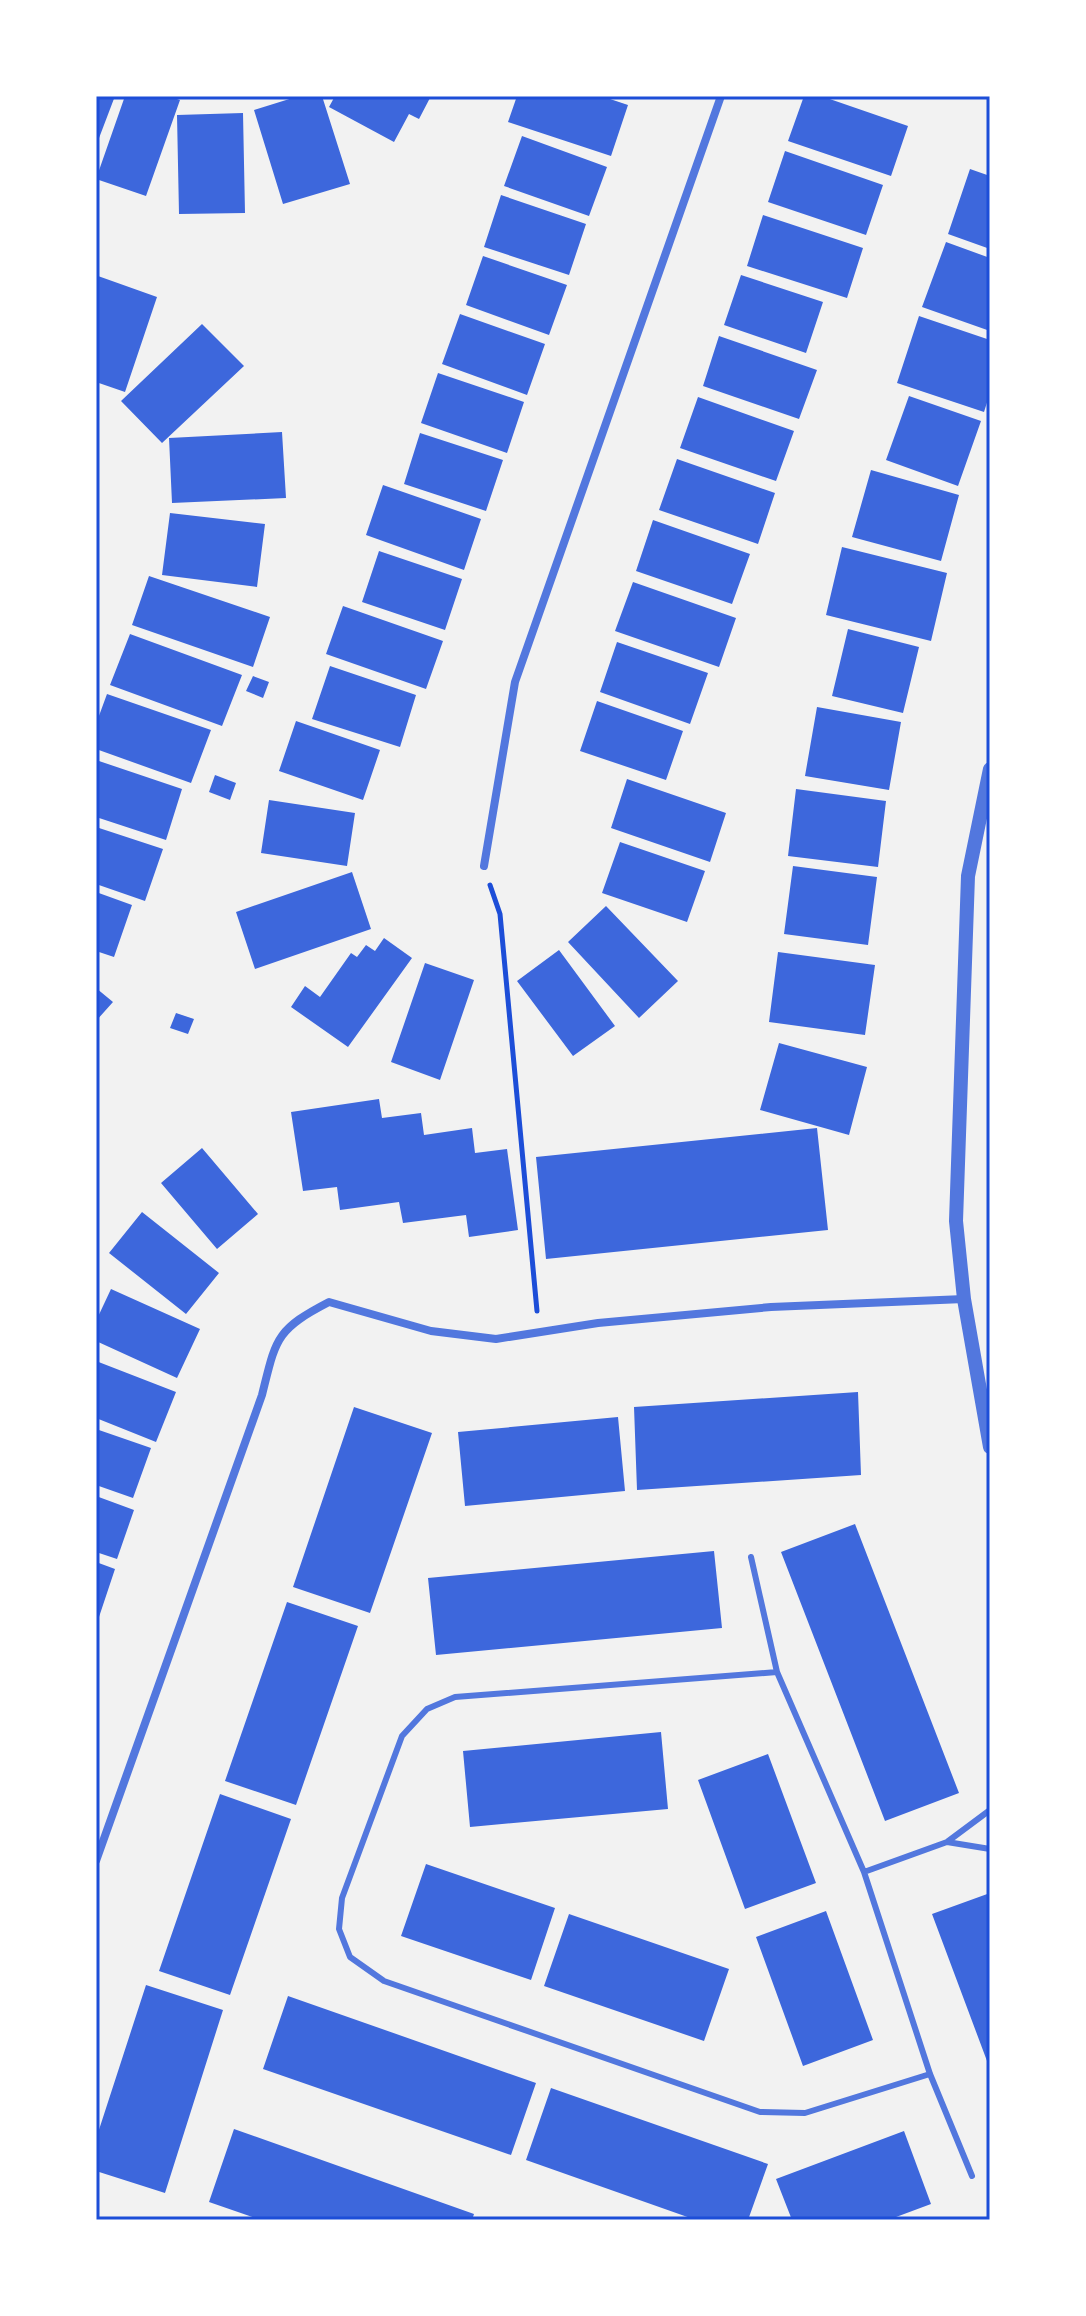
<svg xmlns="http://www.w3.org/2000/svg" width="1086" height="2316" viewBox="0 0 1086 2316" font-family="'Nunito Sans',sans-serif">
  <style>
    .building { fill: #3d67dc }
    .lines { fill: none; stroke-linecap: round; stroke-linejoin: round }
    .path { stroke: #1d4ed8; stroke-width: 5 }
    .service { stroke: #5277de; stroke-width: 6 }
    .minor { stroke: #5277de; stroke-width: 8 }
    .tertiary { stroke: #5277de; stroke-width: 14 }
    .neatline { fill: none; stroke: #1d4ed8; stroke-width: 3 }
  </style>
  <rect width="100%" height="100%" fill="#f2f2f2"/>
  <path class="building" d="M96 96H115L96 146Z
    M125 96H168L180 100 146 196 96 179Z
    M299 96H322L350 184 283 204 254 110Z
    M335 96H431L419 119 409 114 394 142 329 107Z
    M517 96H601L628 105 611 156 508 122Z
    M804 96H821L908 126 891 176 788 141Z
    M243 113 245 213 179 214 177 115Z
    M522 136 607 167 589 216 504 186Z
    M785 151 883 185 866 235 768 202Z
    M970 169 990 176V249L948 234Z
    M501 195 586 224 569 275 484 247Z
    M763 215 863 248 847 298 747 266Z
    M946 242 990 258V331L922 307Z
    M483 256 567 285 549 335 466 305Z
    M741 275 823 302 806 353 724 325Z
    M98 276 157 297 125 392 96 382Z
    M460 314 545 344 527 395 442 364Z
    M919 316 990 340V393L984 412 897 383Z
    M202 324 244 366 162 443 121 401Z
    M719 336 817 370 799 419 703 386Z
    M438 373 524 402 507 453 421 423Z
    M909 396 981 421 958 486 886 460Z
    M698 397 794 431 776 481 680 448Z
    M282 432 286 498 172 503 169 438Z
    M420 433 503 460 486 511 404 484Z
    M677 459 775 493 758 544 659 510Z
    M871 470 959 495 941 561 852 537Z
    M383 485 481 519 464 570 366 535Z
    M170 513 265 524 257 587 162 575Z
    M653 520 750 554 732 604 636 571Z
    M842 547 947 573 931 641 826 615Z
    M379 551 462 579 445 630 362 602Z
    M149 576 270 617 253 667 132 625Z
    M633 582 736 618 719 667 615 631Z
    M343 606 443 641 426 689 326 654Z
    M848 629 919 647 903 713 832 696Z
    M130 634 242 675 222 726 110 685Z
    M617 642 708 673 690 724 600 692Z
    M330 666 416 695 400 747 312 719Z
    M253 676 269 682 263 698 246 691Z
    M107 694 211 730 191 783 96 749V724Z
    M597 701 683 731 666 780 580 751Z
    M817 707 901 722 889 790 805 776Z
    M296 721 380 750 363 800 279 771Z
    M96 760 182 789 166 840 96 817Z
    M215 775 236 783 230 800 209 792Z
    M627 779 726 813 710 862 611 828Z
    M796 789 886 801 878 867 788 856Z
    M269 800 355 813 347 866 261 853Z
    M96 827 163 849 145 901 96 884Z
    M620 842 705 871 687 922 602 893Z
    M793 866 877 877 868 945 784 934Z
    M352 872 371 929 255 969 236 912Z
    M96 892 132 905 114 957 96 951Z
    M606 906 678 981 639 1018 568 942Z
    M384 938 412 958 348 1047 291 1007 305 986 320 997 351 953 357 957 366 945 375 951Z
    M559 950 615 1026 573 1056 517 981Z
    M778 952 875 965 865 1035 769 1022Z
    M425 963 474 980 440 1080 391 1062Z
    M96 988 113 1002 96 1021Z
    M176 1013 194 1019 188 1034 170 1028Z
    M779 1043 867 1067 849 1135 760 1110Z
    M379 1099 382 1118 421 1113 424 1135 472 1128 475 1153 507 1149 518 1230 469 1237 466 1215 403 1223 399 1202 340 1210 337 1187 303 1191 291 1112Z
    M817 1128 828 1230 546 1259 536 1157Z
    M202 1148 258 1214 217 1249 161 1183Z
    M142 1212 219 1273 186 1314 109 1253Z
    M111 1289 200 1329 177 1378 96 1341V1321Z
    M96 1361 176 1392 156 1442 96 1418Z
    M858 1392 861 1475 637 1490 634 1407Z
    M354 1407 432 1433 370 1613 293 1587Z
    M618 1417 625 1491 465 1506 458 1432Z
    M96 1429 151 1448 133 1498 96 1485Z
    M96 1496 134 1510 117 1559 96 1552Z
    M855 1524 959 1793 885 1821 781 1552Z
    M714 1551 722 1628 436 1655 428 1578Z
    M96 1562 115 1569 97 1623H96Z
    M287 1602 358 1626 296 1805 225 1781Z
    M661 1732 668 1809 470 1827 463 1751Z
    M768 1754 816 1883 745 1909 698 1780Z
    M220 1794 291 1819 230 1995 159 1971Z
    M426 1864 555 1908 531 1980 401 1936Z
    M990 1893V2069L932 1914Z
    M826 1911 873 2040 803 2066 756 1937Z
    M569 1914 729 1969 704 2041 544 1986Z
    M146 1985 223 2010 165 2193 96 2171V2139Z
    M288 1996 536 2083 511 2155 263 2069Z
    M551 2088 768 2164 748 2220H696L526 2160Z
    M234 2129 474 2214 472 2220H261L209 2202Z
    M904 2131 931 2204 888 2220H792L776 2179Z"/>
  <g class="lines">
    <path class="path" d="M490 885 500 914 537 1311"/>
    <path class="service" d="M751 1557 777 1672 864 1872 930 2074 972 2176
      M777 1672 455 1697 427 1709 402 1736 342 1898 339 1929 350 1957 384 1981 760 2112 805 2113 930 2074
      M947 1842 990 1849
      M864 1872 947 1842 990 1810"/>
    <path class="minor" d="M484 866 515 682 721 96
      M96 1861 262 1395C276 1339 275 1330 329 1302L431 1331 496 1339 598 1323 771 1307 964 1299"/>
    <path class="tertiary" d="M990 769 968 876 956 1221 964 1299 990 1447"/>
  </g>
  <rect width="1086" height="2316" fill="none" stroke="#ffffff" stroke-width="196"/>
  <rect x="98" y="98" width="890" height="2120" class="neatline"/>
</svg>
